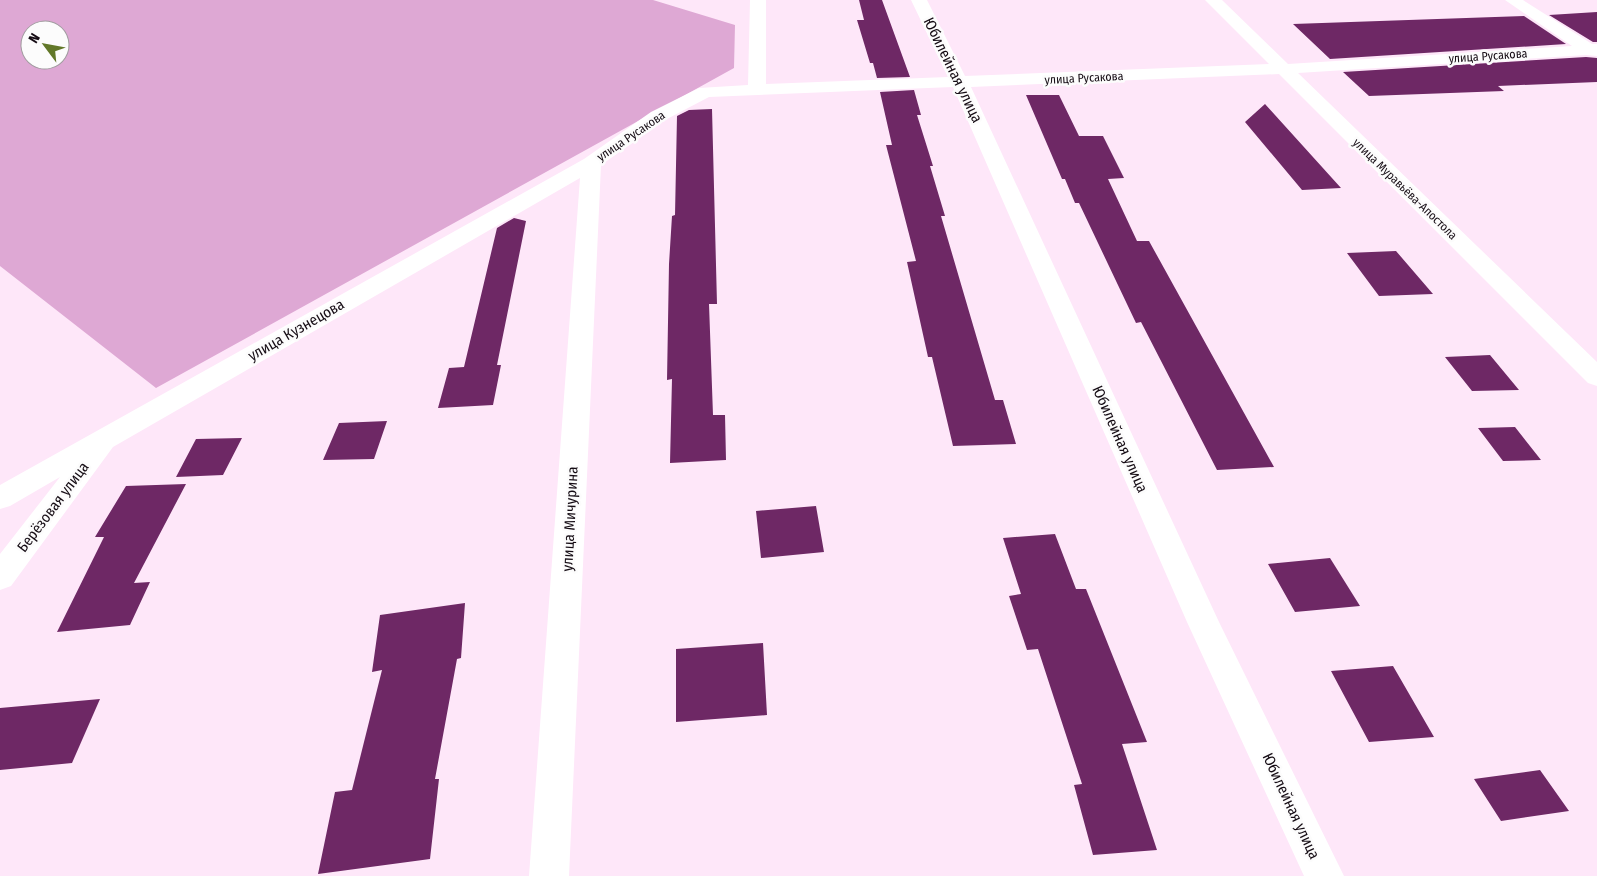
<svg xmlns="http://www.w3.org/2000/svg" width="1597" height="876" viewBox="0 0 1597 876" font-family="'Fira Sans Condensed',sans-serif">
  <style>
    .green { fill: #dea8d4; fill-rule: evenodd }
    .building { fill: #6e2865 }
    .lines { fill: none; stroke-linecap: round; stroke-linejoin: round }
    .minor { fill: #fff; fill-rule: evenodd }
    .labels { text-anchor: middle; stroke-width: 5; stroke-linejoin: round; paint-order: stroke }
    .far-street-label { font-size: 12px; fill: #150c14; stroke: #fcfcfc }
    .street-label { font-size: 15px; fill: #150c14; stroke: #fcfcfc }
  </style>
  <rect width="100%" height="100%" fill="#fee7f9"/>
  <path class="green" d="M0 0H653L735 25 734 68 156 388 0 266ZM30 30H60V60H30Z"/>
  <path class="building" d="M859 0H882L910 77 877 78 873 63H870L857 20H864Z
    M1597 12V42H1593L1549 15Z
    M1524 16 1566 44 1330 59 1293 24Z
    M1586 57 1597 58V82L1498 86 1504 91 1369 96 1343 72Z
    M914 90 921 115H917L933 166H930L945 216H941L995 400H1003L1016 444 953 446 932 357H928L907 262 916 261 886 145H892L880 92Z
    M1026 95H1059L1079 136H1103L1124 178 1108 179 1137 241H1149L1274 467 1217 470 1141 322 1136 323 1079 203H1075L1065 179H1062Z
    M1265 104 1341 188 1302 190 1245 122Z
    M712 109 717 304H709L713 415H725L726 460 670 463 672 379 667 380 669 264 672 216 675 215 677 116 689 110Z
    M514 218 526 221 497 365H501L493 405 438 408 449 368 464 367 497 228Z
    M1396 251 1433 294 1379 296 1347 253Z
    M1490 355 1519 390 1472 391 1445 357Z
    M387 421 374 459 323 460 339 423Z
    M1515 427 1541 460 1503 461 1478 428Z
    M242 438 223 475 176 477 196 439Z
    M186 484 134 583 150 582 130 625 57 632 104 537H95L126 486Z
    M816 506 824 552 761 558 756 511Z
    M1055 534 1076 589H1086L1147 742 1122 744 1157 850 1093 855 1074 785 1082 784 1038 649 1027 650 1009 596 1021 594 1003 538Z
    M1330 558 1360 606 1295 612 1268 564Z
    M465 603 461 658 457 659 435 779H439L430 859 318 874 335 792 352 790 382 670 372 672 380 615Z
    M763 643 767 715 676 722V649Z
    M1393 666 1434 737 1369 742 1331 671Z
    M100 699 72 763 0 770V708Z
    M1540 770 1569 811 1501 821 1474 779Z"/>
  <g class="lines">
    <path class="minor" d="M750 0H766V84L948 77 911 0H927L965 76 1269 64 1205 0H1222L1288 64 1572 46 1505 0H1523L1592 44H1597V56L1586 55 1298 73 1597 362V386L1588 383 1279 74 971 87 1219 622 1344 876H1304L1187 622 953 87 709 97 665 120 601 165 569 876H529L580 178 113 447 11 586 0 590V554L60 477 10 506 0 509V485L584 159 651 112 699 88 748 85Z"/>
  </g>
  <g class="labels">
    <g class="far-street-label">
      <text transform="translate(1488 56) rotate(-4)" y="4">улица Русакова</text>
      <text transform="translate(1084 78) rotate(-3)" y="4">улица Русакова</text>
      <text transform="translate(631 136) rotate(-34)" y="4">улица Русакова</text>
      <text transform="translate(1405 189) rotate(44)" y="4">улица Муравьёва-Апостола</text>
    </g>
    <g class="street-label">
      <text transform="translate(953 70) rotate(64)" y="5">Юбилейная улица</text>
      <text transform="translate(296 330) rotate(-30)" y="5">улица Кузнецова</text>
      <text transform="translate(1120 439) rotate(66)" y="5">Юбилейная улица</text>
      <text transform="translate(53 507) rotate(-53)" y="5">Берёзовая улица</text>
      <text transform="translate(570 519) rotate(-87)" y="5">улица Мичурина</text>
      <text transform="translate(1291 806) rotate(65)" y="5">Юбилейная улица</text>
    </g>
  </g>
  <g transform="translate(45 45) rotate(302)"><circle r="24" fill="#fcfcfc" stroke="#a09c9f"/>
  <path d="M0-4L9 19L0 12L-9 19Z" fill="#627829"/>
  <text y="-8" font-size="14" font-weight="bold" text-anchor="middle" fill="#150c14">N</text>
  </g>
</svg>
